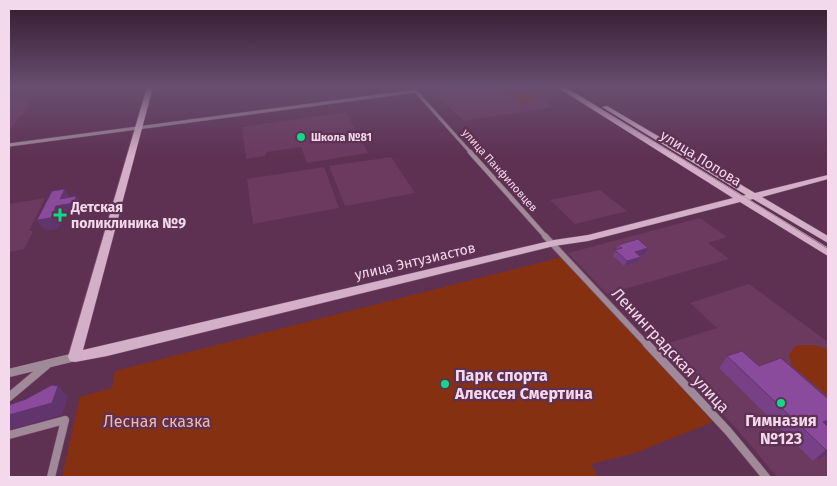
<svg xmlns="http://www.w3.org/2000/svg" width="837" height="486" viewBox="0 0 837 486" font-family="'Fira Sans',sans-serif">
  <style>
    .built { fill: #6c395f }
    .green { fill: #863012 }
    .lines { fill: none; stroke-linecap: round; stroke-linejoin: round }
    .street-far3-casing { stroke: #794f6e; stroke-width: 4 }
    .street-far2-casing { stroke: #794f6e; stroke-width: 5.5 }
    .street-far1-casing { stroke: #794f6e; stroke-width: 7 }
    .street-casing { stroke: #794f6e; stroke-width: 9 }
    .secondary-casing { stroke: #794f6e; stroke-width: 1 }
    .street-far3 { stroke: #a08998; stroke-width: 3 }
    .street-far2 { stroke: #a08998; stroke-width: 4.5 }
    .street-far1 { stroke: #a08998; stroke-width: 5.5 }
    .street { stroke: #a08998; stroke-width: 8 }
    .secondary { fill: #d4afc8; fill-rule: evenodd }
    .tram { stroke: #bc9ab2; stroke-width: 1 }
    .wall { fill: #774087 }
    .shaded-wall { fill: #61346e }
    .building { fill: #8a4b9d; stroke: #61346e }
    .poi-dot { fill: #0fd98a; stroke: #5e3152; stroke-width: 2 }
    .labels { text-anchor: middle; stroke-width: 4.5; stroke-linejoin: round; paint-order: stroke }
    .far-poi-label { font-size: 11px; font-weight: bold; fill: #f4d8eb; stroke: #5e3152; text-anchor: start }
    .far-street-label { font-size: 11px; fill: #f4d8eb; stroke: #5e3152 }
    .street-label { font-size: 14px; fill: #f4d8eb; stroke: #5e3152 }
    .poi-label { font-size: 14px; font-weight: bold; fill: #f4d8eb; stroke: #5e3152; text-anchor: start }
    .near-street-label { font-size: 16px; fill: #f4d8eb; stroke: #5e3152 }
    .near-poi-label { font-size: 16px; font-weight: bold; fill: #f4d8eb; stroke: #5e3152; text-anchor: start }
    .near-park-label { font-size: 16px; fill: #efb8a7; stroke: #5e3152 }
  </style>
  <rect width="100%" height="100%" fill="#5e3152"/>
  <path class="built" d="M461 87H524L553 107 464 121 432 91Z
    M20 98 30 104 9 131V101Z
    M346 112 368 153 307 163 301 147 267 152 264 156 246 159 242 127Z
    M391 157 415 193 345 206 329 166Z
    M324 167 339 208 253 224 247 179Z
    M600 190 627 211 575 224 550 200Z
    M45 198 29 231H33L24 249 9 252V204Z
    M700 218 727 237 708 243 729 259 607 294 568 253Z
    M749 284 828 342V477H777L735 427 659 346 717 328 690 303Z"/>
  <path class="green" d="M520 87 540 101 521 104 502 89Z
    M562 257 713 422 635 453 591 464 598 477H62L80 397 112 388 115 371Z
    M799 345H814L828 349V396L792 366 789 355 794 347Z"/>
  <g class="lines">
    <g class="street-far3-casing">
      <path id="street-far3" d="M412 87 471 153
        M9 145 416 91"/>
    </g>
    <g class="street-far2-casing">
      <path id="street-far2" d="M470 152 546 237"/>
    </g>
    <g class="street-far1-casing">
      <path id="street-far1" d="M545 236 648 346"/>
    </g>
    <g class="street-casing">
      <path id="street" d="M647 344 728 431 766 477
        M9 373 75 357
        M9 397 47 365
        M9 435 65 420 51 477"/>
    </g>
    <g class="secondary-casing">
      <path id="secondary" d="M147 87H153L83 350 554 240 588 235 733 198 557 87H565L742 196 746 195 602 107 607 106 755 193 828 175V179L762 197 828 236V243L753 199 749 200 828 249V256L740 202 588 241 554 246 107 356 75 362 70 361 68 357Z"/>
    </g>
    <use href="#street-far3" class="street-far3"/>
    <use href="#street-far2" class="street-far2"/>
    <use href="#street-far1" class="street-far1"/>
    <use href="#street" class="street"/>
    <use href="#secondary" class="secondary"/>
    <path class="tram" d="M565 87 828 248"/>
  </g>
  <path class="wall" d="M618 245 648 248 646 254 640 256 641 257 638 262 624 266 613 256Z
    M727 356 828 427V455L813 461 719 368Z"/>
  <path class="shaded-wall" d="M65 189 71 200 76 196 82 207 80 214 63 217 58 229 45 231 37 220 60 199Z
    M648 248 646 254 633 258 635 252Z
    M641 257 638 262 624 266 627 261Z
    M58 386 68 397 62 415 9 430V415Z
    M828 420V426L823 422Z
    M828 449V455L813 461 826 450Z"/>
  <path class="building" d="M65 189 60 199 76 196 74 203 56 206 51 218 37 220 52 191Z
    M638 239 648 248 635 252 641 257 627 261 615 250 622 248 618 245Z
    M742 351 759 366 781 358 828 399V420L823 422 828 427V449L826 450 727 356Z
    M52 385 58 386 52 403 9 415V405L26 399Z"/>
  <linearGradient id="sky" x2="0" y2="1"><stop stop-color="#341b2d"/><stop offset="0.56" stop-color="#684e71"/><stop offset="1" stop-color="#684e71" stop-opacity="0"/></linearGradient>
  <rect width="837" height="156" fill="url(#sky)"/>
  <g class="poi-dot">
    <circle cx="301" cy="137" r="5"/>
    <path d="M57.5 207.5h5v5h5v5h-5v5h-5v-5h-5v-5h5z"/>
    <circle cx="445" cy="384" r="5"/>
    <circle cx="781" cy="403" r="5"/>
  </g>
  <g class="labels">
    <g class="far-poi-label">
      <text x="311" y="141">Школа №81</text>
    </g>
    <g class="far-street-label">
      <text transform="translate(500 170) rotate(48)" y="4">улица Панфиловцев</text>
    </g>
    <g class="street-label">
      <text transform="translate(701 158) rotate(32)" y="5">улица Попова</text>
      <text transform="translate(415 261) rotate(-13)" y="5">улица Энтузиастов</text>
    </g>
    <g class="poi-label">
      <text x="71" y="212">Детская<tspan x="71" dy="16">поликлиника №9</tspan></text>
    </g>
    <g class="near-street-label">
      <text transform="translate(671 350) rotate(47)" y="6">Ленинградская улица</text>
    </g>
    <g class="near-poi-label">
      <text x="455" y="381">Парк спорта<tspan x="455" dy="18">Алексея Смертина</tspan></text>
      <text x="781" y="426" text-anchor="middle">Гимназия<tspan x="781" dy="18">№123</tspan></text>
    </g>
    <g class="near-park-label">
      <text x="157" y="427">Лесная сказка</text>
    </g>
  </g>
  <rect width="837" height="486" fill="none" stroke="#f4d8eb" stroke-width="20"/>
</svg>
